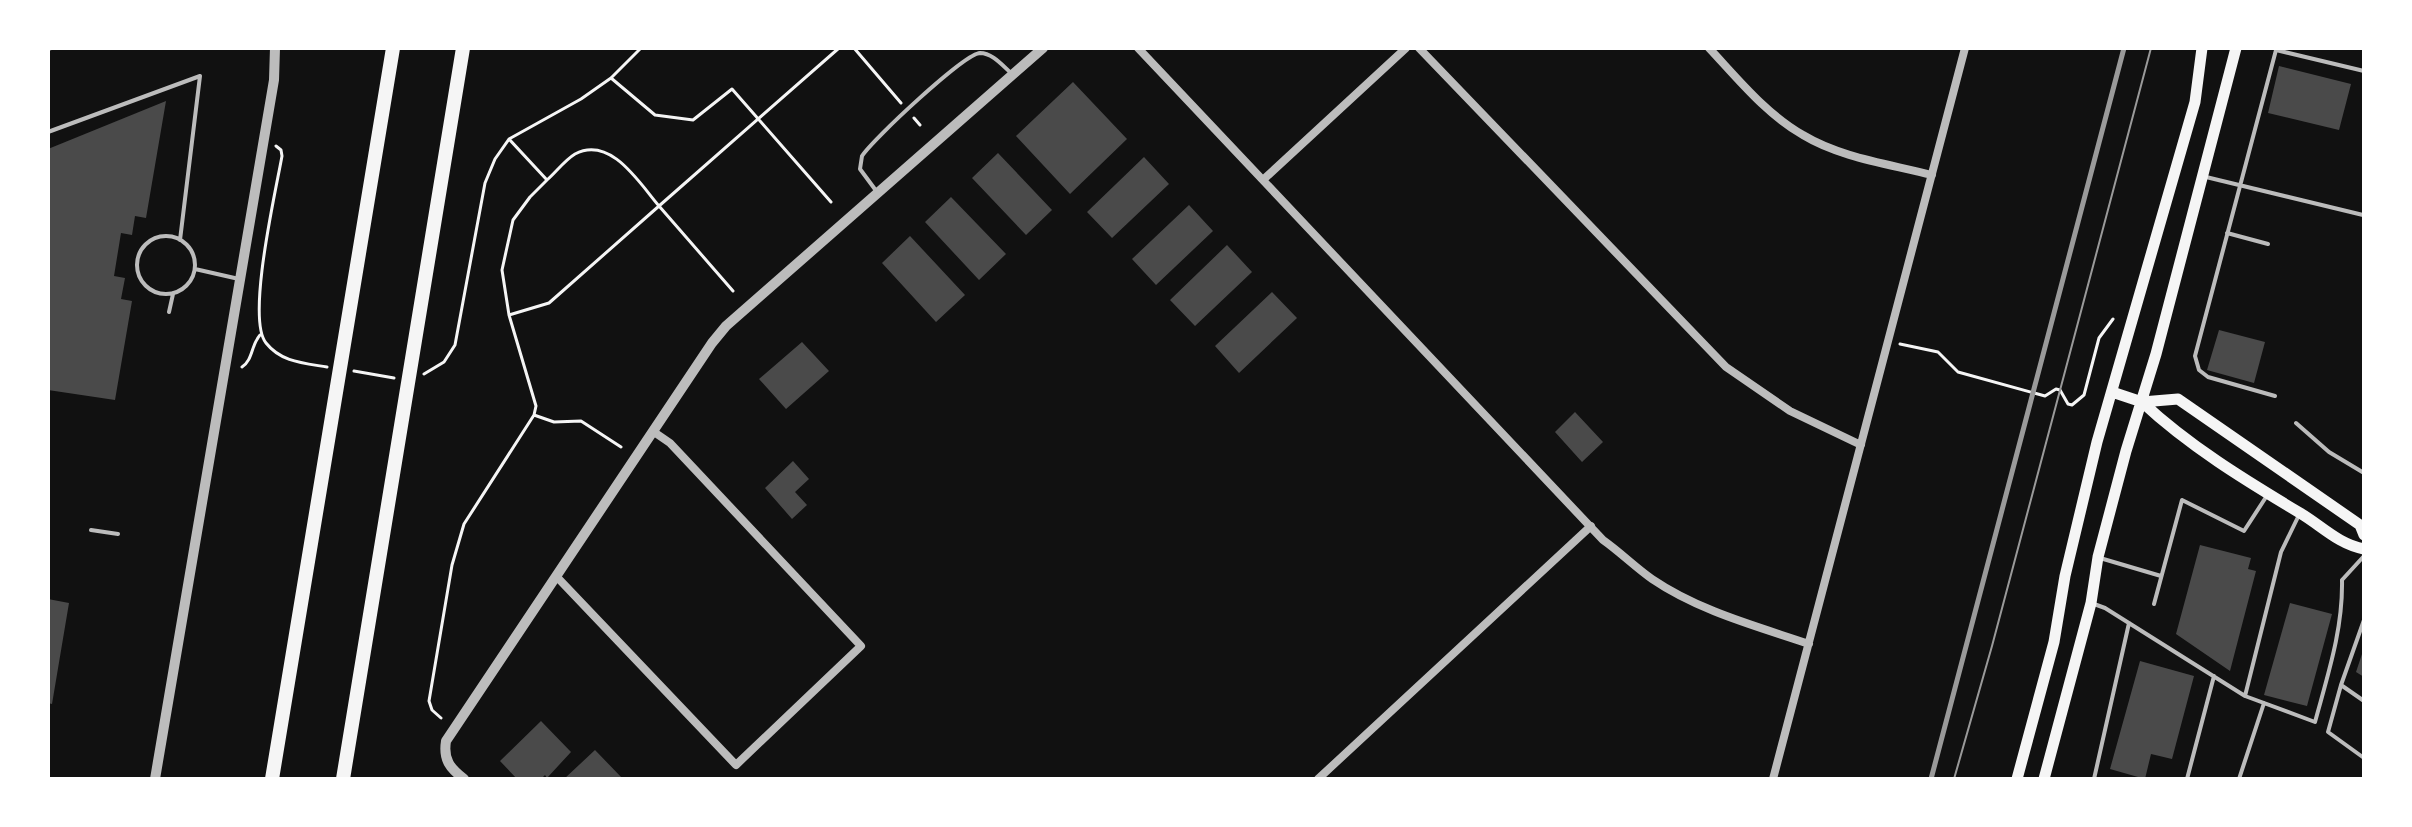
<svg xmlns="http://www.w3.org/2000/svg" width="2412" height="827" viewBox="0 0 2412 827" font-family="Overpass,sans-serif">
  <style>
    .building { fill: #4a4a4a }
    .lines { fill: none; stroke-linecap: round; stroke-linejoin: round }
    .path { stroke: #f5f5f5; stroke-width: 3 }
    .service { stroke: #bcbcbc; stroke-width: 4 }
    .minor { stroke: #bcbcbc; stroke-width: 8 }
    .tertiary { stroke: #bcbcbc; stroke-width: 10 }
    .secondary { stroke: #f5f5f5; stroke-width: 11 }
    .motorway { stroke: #f5f5f5; stroke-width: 14 }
    .tram { stroke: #9a9a9a; stroke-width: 2 }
    .rail { stroke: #9a9a9a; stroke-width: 5 }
  </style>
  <rect width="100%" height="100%" fill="#111"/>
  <path class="building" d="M2279 66 2351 84 2339 130 2268 113Z
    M1073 82 1127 139 1070 194 1016 136Z
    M166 101 146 218 135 216 132 235 121 233 114 276 125 278 121 299 132 301 115 400 48 390V149Z
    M998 153 1052 210 1026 235 972 178Z
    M1144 157 1169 184 1112 238 1087 212Z
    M951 197 1006 254 979 280 925 222Z
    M1189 205 1213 231 1156 285 1132 259Z
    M910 236 965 295 936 322 882 263Z
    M1227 245 1252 272 1195 326 1170 300Z
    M1272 292 1297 318 1239 373 1215 346Z
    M2219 330 2265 342 2254 383 2207 370Z
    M802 342 829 371 786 409 759 379Z
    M1575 412 1603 442 1582 462 1555 432Z
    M793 461 809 479 795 492 807 505 792 519 765 488Z
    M2200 545 2251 558 2248 569 2256 571 2230 671 2176 634Z
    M48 599 69 603 52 704 48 703Z
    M2290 603 2332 614 2307 706 2264 695Z
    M2364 648V677L2356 672Z
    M2140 661 2194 676 2172 759 2151 754 2145 779 2110 769Z
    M541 721 571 752 547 778 545 775 541 779H517L500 761Z
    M595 750 623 779H564Z"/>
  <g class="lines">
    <path class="path" d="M854 48 901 103
      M611 78 655 115 693 120 732 89 831 202
      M914 118 920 125
      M509 139 547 180C556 172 565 160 575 154 611 135 640 184 659 206L549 303 509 315 502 270 513 220 530 197 547 180
      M276 146 281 150 282 156C276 190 246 319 266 343 281 362 303 363 327 367
      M733 291 659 206 839 48
      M509 315 536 406 534 415 554 422 581 421 621 447
      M1900 344 1938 352 1958 372 2045 396 2056 389 2060 390 2068 404 2072 405 2084 395 2099 338 2113 319
      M242 367C253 360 251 345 260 335
      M354 371 394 378
      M424 374 444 362 455 345 485 183 495 159 509 139 581 99 611 78 641 48
      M441 718 432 710 429 701 452 565 464 524 534 415"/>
    <path class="service" d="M48 49 51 48
      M48 132 200 76 180 240
      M2206 177 2363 215
      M877 192 860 169 862 156C872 140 964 54 980 53 992 53 1002 65 1011 73
      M2227 233 2268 244
      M137 265a29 29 0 1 1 58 0a29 29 0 1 1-58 0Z
      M195 269 239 279
      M169 312 173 294
      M2275 396 2208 377 2199 370 2195 356 2276 50 2364 71
      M2296 423 2329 452 2364 473
      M91 530 118 534
      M2100 558 2161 576
      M2094 604 2105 608 2245 696 2315 722C2328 674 2343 629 2342 580L2364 556
      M2154 604 2182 500 2244 531 2268 494
      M2364 620 2341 685 2364 701
      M2341 685 2328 732 2364 758
      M2245 696 2281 552 2299 515
      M2094 779 2129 623
      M2187 779 2214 676
      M2239 779 2264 703"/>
    <path class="minor" d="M1138 48 1603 540C1620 552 1635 567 1652 579 1699 611 1756 626 1809 644
      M1419 48 1726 367 1790 411 1861 445
      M1709 48C1738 79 1766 114 1803 135 1841 158 1890 164 1932 175
      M1264 179 1406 48
      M556 576 736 765 861 646 670 443 654 432
      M1318 779 1591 526
      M1773 779 1965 48"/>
    <path class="tertiary" d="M155 779 274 80 275 48
      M464 779C450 768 443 760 446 741L712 343 726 326 1043 48"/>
    <path class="secondary" d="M2112 392 2142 402 2178 399 2360 525 2364 535
      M2142 402C2189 446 2245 480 2300 513 2322 526 2338 544 2364 549
      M2017 779 2054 642 2065 576 2097 442 2195 102 2202 48
      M2044 779 2091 603 2098 557 2126 451 2156 354 2236 48"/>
    <path class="motorway" d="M272 779 393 48
      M343 779 463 48"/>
    <path class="tram" d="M1954 779 1992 646 2151 48"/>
    <path class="rail" d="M1931 779 2124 48"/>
  </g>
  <rect width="2412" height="827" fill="none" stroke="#ffffff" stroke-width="100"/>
</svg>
